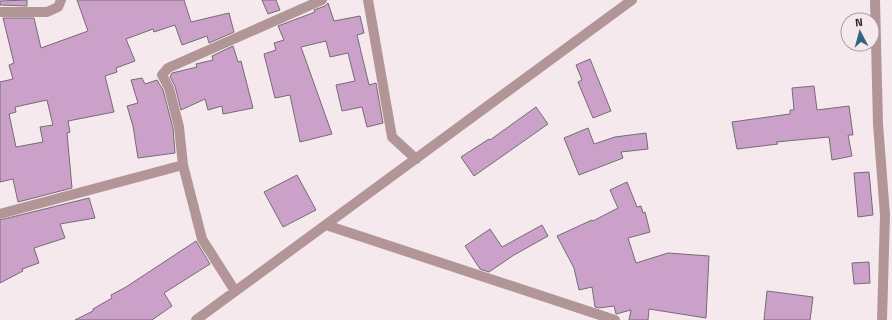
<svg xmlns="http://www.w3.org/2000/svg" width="892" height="320" viewBox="0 0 892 320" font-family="'Titillium Web',sans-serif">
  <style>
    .building { fill: #cca1c9; stroke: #746c74; fill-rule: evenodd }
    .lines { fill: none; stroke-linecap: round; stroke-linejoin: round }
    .minor { stroke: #b29697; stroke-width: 10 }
  </style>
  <rect width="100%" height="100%" fill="#f6e9ee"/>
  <path class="building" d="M27 0V6L0 5V1Z
    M77 0H184L191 22 229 13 234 32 209 43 207 36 182 45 175 25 154 32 153 29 126 39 135 61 116 68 117 72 105 76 114 112 68 121 70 132 67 133 72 188 18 202 13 179 0 182V82L13 79 9 65 14 63 3 18H34L41 48 88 31ZM47 100 53 125 40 127 43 142 16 147 9 114 16 112 15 107Z
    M262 0H276L280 10 268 14Z
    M328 3 334 21 360 16 364 33 357 35 369 85 376 83 383 123 367 127 362 107 342 111 336 85 355 81 348 53 330 57 326 41 301 47 332 134 300 142 290 95 275 98 264 54 276 50 274 43 284 40 278 26 315 12 314 10 325 6Z
    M233 46 238 62 241 61 253 108 223 114 222 106 208 110 205 99 181 110 175 86 170 77 172 73 197 67 196 64 213 60 212 56Z
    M590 59 611 111 593 118 578 82 582 80 576 65Z
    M142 78 145 84 157 80 163 90 173 128 175 153 138 158 133 126 127 106 138 103 131 80Z
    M814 86 817 110 849 106 853 135H848L852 156 832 160 829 137 776 142 778 144 737 149 732 122 790 114V110H794L792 88Z
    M536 107 548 124 474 176 461 157 489 139 490 140Z
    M588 128 594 144 615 137 646 133 648 149 621 152 623 158 579 175 564 138Z
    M869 172 873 215 858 217 854 173Z
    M297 175 316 210 283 227 264 192Z
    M627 182 637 207 641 206 643 213 645 212 650 232 628 238 636 263 668 253 709 256 706 318 649 309 648 320H629L631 310 616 314 614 306 599 308 595 307 592 287 579 290 574 268 557 236 592 220 593 221 618 208 610 190Z
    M89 198 95 218 60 224 65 238 34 248 39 263 22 269 23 271 0 283V220Z
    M542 225 548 236 514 255 489 272 480 269 465 246 490 229 502 247Z
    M196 241 210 264 164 293 172 306 152 320H75L93 311V309L112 298 111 295 126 287Z
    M869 262 870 283 854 284 852 263Z
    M767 291 813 297 810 320H764Z"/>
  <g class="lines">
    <path class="minor" d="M368 0 392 137 416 159
      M875 0 878 124 885 215 882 320
      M0 12H47L58 7 61 0
      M0 214 183 165
      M326 225 615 320
      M235 291 202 239 183 165 179 127 169 88 162 75 168 68 322 0
      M196 320 632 0"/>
  </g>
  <g transform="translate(860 32) rotate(354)"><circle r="19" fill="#f6e9ee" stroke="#a59b9f"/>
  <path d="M0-3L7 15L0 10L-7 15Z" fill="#316582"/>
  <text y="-6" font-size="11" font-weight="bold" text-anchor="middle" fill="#2c2729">N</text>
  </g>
</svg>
